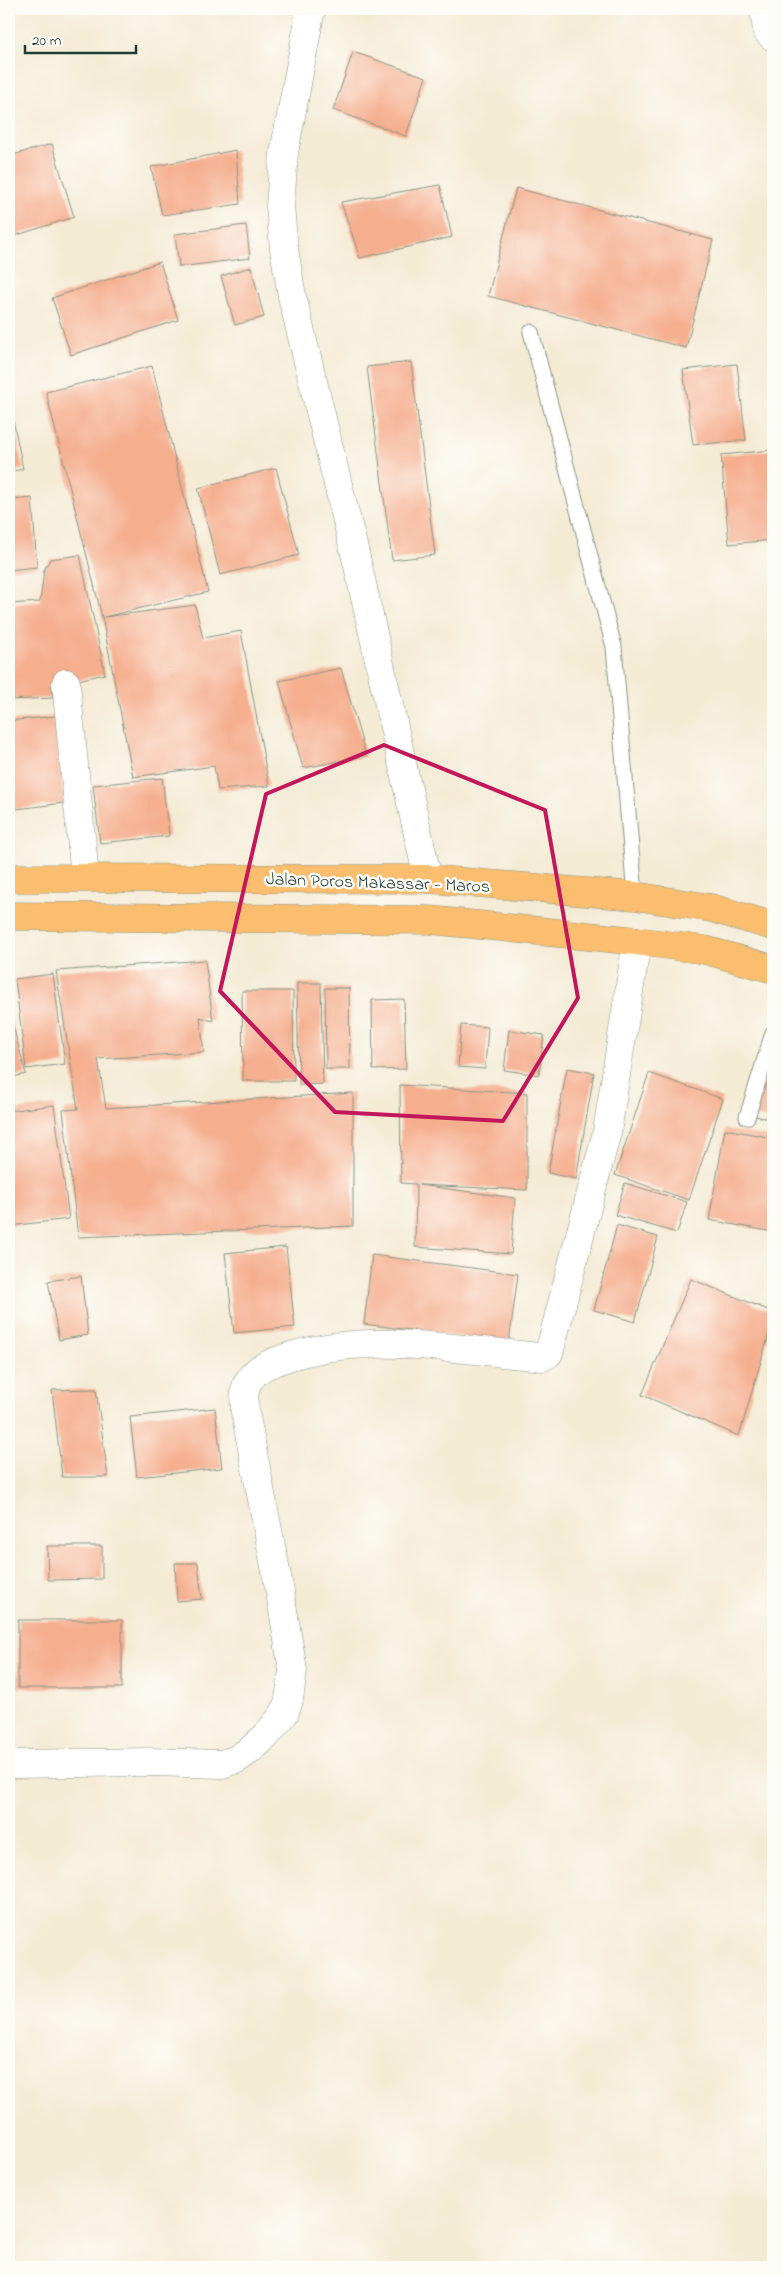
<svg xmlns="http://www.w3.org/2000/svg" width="782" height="2276" viewBox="0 0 782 2276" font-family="'Indie Flower',sans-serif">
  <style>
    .building { fill: #f5ae8e }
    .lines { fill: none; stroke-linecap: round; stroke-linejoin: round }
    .service-casing { stroke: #8a9484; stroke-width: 17 }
    .minor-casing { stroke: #8a9484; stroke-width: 29 }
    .trunk-casing { stroke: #8a9484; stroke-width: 29 }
    .service { stroke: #fff; stroke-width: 15 }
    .minor { stroke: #fff; stroke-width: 28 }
    .trunk { stroke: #fbbe6e; stroke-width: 28 }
    .marked { fill: none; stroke: #c2185b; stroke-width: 4; stroke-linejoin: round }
    .labels { text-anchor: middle; stroke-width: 5; stroke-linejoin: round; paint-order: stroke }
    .street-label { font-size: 18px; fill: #1f3d34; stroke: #fdfcf7 }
  </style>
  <rect width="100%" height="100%" fill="#fdfcf7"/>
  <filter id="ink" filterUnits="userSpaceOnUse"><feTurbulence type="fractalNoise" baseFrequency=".02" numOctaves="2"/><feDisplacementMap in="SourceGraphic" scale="10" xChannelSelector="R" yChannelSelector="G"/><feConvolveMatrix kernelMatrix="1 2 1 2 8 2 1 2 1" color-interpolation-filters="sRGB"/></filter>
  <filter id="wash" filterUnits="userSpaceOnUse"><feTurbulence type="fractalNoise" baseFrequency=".0096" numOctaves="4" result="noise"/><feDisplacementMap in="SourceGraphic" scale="20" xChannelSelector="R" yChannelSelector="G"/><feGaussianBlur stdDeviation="1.12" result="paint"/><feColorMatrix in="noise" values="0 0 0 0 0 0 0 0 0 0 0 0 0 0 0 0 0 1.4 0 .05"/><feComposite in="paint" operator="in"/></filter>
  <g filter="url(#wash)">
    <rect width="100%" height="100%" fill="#f4ebd5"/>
    <g id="blocks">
      <path class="building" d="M353 52 426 77 406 136 333 110Z
        M52 144 74 217 14 236 9 219V156Z
        M236 150 240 204 162 215 151 167Z
        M440 185 452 237 360 258 341 202Z
        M516 188 713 240 686 348 488 296Z
        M246 225 250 258 179 267 175 234Z
        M160 262 178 320 71 355 52 298Z
        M251 267 264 317 235 325 221 276Z
        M411 362 435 555 392 560 367 367Z
        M737 364 746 440 693 445 683 370Z
        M152 366 208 592 104 617 195 605 203 638 241 631 269 786 218 790 214 766 133 777 102 617 46 392Z
        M9 399 23 469 9 472Z
        M773 450V540L729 544 721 455Z
        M276 468 299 555 220 575 198 488Z
        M32 498 37 567 9 570V500Z
        M80 555 105 674 51 686 53 698 9 700V604L40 602 44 570 50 559Z
        M341 668 366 756 303 768 279 681Z
        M56 716 64 803 9 810V721Z
        M162 778 169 836 100 843 93 785Z
        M205 960 213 1021 200 1017 204 1052 98 1059 106 1108 353 1093V1226L78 1237 63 1110 78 1109 56 971Z
        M53 974 65 1064 26 1069 15 979Z
        M297 983H321L323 1084 299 1085Z
        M325 988H349L350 1069H326Z
        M242 991H293L294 1081H243Z
        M404 999 406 1069 373 1070 372 1000Z
        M9 1011 26 1074 9 1078Z
        M461 1025 488 1027 485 1069 458 1067Z
        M509 1030 544 1035 539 1075 504 1070Z
        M567 1068 594 1073 576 1179 548 1173Z
        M649 1073 723 1099 689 1200 615 1175Z
        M762 1083 773 1086V1120L755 1116Z
        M400 1085 527 1093V1190L419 1185 515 1198 511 1254 415 1247 416 1184 401 1183Z
        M54 1105 69 1219 9 1226V1111Z
        M725 1129 773 1138V1232L709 1220Z
        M625 1183 687 1202 677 1233 615 1215Z
        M617 1225 658 1237 635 1322 594 1310Z
        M286 1247 295 1327 234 1333 225 1253Z
        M372 1255 518 1274 509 1343 364 1324Z
        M81 1276 88 1335 59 1340 48 1281Z
        M691 1279 773 1312V1320L739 1436 642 1395Z
        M96 1389 108 1477H62L52 1390Z
        M215 1408 222 1468 137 1477 130 1417Z
        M772 1410H773V1430L770 1429Z
        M47 1546H102V1579L48 1580Z
        M175 1563H198L202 1599 177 1601Z
        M18 1620H122V1688H18Z"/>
    </g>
  </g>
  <g filter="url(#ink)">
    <use href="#blocks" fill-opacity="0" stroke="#8a9484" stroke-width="1"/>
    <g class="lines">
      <g class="service-casing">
        <path id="service" d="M531 332 614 647 635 896
          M747 1117 773 1033"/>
      </g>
      <g class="minor-casing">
        <path id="minor" d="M311 9 284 153 280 207 284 249 292 296 358 566 428 879
          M764 9 767 31 773 37
          M66 683 85 877
          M9 1764 150 1762 222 1764 237 1759 250 1750 265 1737 284 1714 289 1700 293 1670 280 1592 245 1412C244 1400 243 1388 250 1379 258 1367 269 1364 282 1359 364 1330 457 1350 542 1357L549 1353 607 1132 637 941"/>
      </g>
      <g class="trunk-casing">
        <path id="trunk" d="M9 878 428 879 635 896 711 908 773 926
          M9 916 430 920 637 941 705 950 773 969"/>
      </g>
      <use href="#service" class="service"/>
      <use href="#minor" class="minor"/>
      <use href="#trunk" class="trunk"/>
    </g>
  </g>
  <path class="marked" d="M384 745 545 810 578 998 503 1121 335 1112 220 991 266 794Z"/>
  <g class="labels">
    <g class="street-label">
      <text transform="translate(378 882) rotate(2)" y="6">Jalan Poros Makassar - Maros</text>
    </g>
  </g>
  <rect width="782" height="2276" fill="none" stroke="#fdfcf7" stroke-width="30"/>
  <path d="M25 45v8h111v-8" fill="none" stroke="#1f3d34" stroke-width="2.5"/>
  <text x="32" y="45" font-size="15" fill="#1f3d34" stroke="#fdfcf7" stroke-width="4" paint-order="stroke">20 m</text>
</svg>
